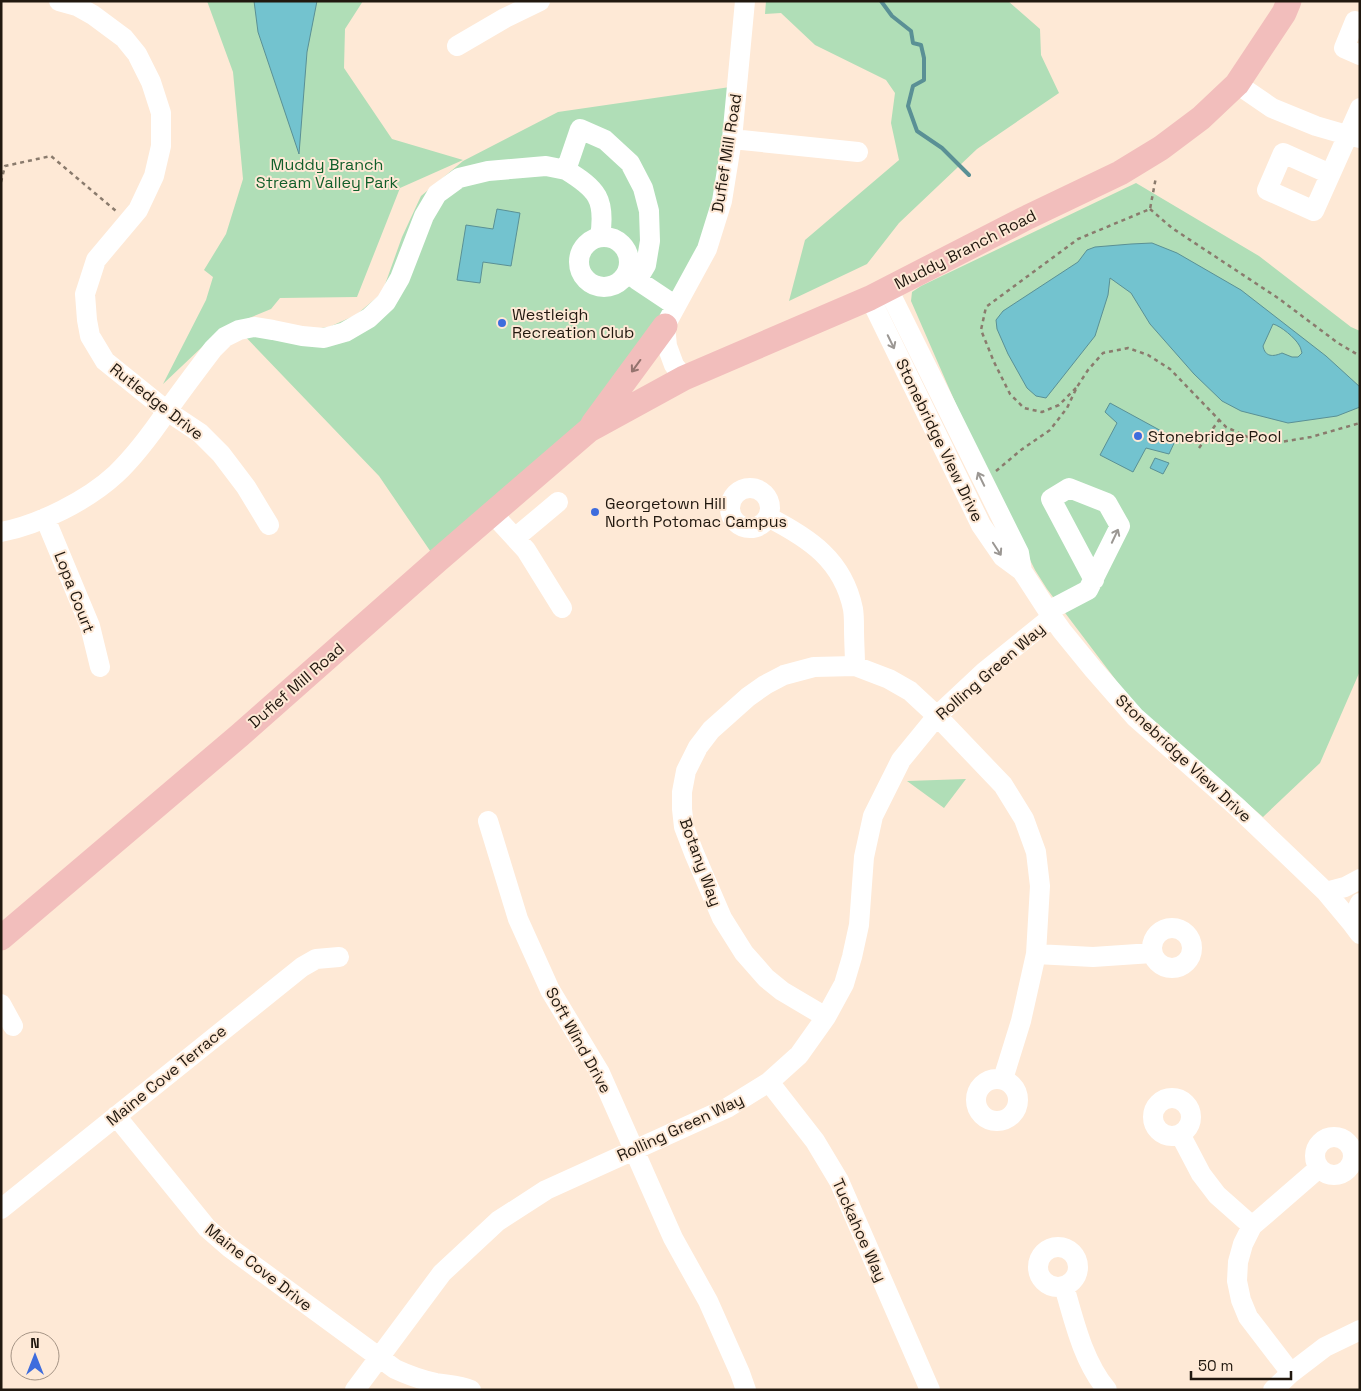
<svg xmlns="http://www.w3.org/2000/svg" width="1361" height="1391" viewBox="0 0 1361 1391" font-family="'Space Grotesk',sans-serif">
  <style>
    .green { fill: #b0deb7 }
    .water { fill: #73c3cf; stroke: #5a9095; fill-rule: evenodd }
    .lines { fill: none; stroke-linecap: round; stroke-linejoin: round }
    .stream { stroke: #5a9095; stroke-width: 4 }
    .path { stroke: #8a7b6d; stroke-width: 2.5; stroke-dasharray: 4 4; stroke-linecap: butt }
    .minor { stroke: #fff; stroke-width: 20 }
    .major { stroke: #f2bebc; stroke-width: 25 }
    .oneway { stroke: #9b9793 }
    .oneway2 { stroke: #94736e }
    .poi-dot { fill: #3e6cdd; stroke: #fee9d6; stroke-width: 2 }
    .labels { text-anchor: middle; stroke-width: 4; stroke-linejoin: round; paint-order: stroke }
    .street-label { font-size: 16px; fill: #21180f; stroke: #fee9d6 }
    .park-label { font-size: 16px; fill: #115e2a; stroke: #fee9d6 }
    .poi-label { font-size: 16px; fill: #21180f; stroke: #fee9d6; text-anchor: start }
  </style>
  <rect width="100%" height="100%" fill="#fee9d6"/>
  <path class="green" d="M207 1H363L345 29 344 68 392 139 463 160 400 188 357 297 280 298 271 309 220 330 163 384 206 300 213 277 204 270 226 234 243 179 233 72Z
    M766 1H1008L1040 29 1041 55 1059 93 977 149 899 223 867 264 789 301 805 240 899 160 891 123 895 93 886 80 815 45 781 13 765 14Z
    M737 86 707 249 589 430 437 561 379 476 239 330 313 329 329 327 356 315 382 293 402 237 421 196 463 161 558 112Z
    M1136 183 1259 256 1351 327 1360 331V671L1320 763 1263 817 1140 712 1047 589 1035 570 979 457 911 301 912 292 921 286Z
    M966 779 944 808 907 781Z"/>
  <path class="water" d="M254 1H317L307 52 299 154 258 32Z
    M497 209 520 213 511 266 483 262 480 283 457 280 466 225 493 229Z
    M1152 243 1177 253 1241 290 1326 356 1360 387V407L1337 416 1288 423 1241 411 1222 401 1194 374 1150 324 1131 293 1110 278 1108 295 1095 336 1046 398 1036 396 1027 388 1008 354 997 329 996 320 1003 311 1078 262 1087 250 1095 247 1131 244ZM1273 324C1281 326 1295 338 1299 345 1301 348 1301 350 1302 353L1298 357H1292L1282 353C1273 357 1265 357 1263 346Z
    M1110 403 1176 439 1169 454 1146 448 1133 472 1100 455 1117 423 1105 412Z
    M1155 458 1169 463 1163 474 1150 468Z"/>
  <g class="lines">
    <path class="stream" d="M881 1 892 16 911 31 913 43 921 45 924 58V80L913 86 908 106 917 131 942 148 969 175"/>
    <path class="path" d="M1 182 5 166 51 156 116 211
      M1150 209 1172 228 1278 298 1338 343 1360 356
      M1076 388 1059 405 1042 412 1024 408 1010 394 994 362 981 330 986 307 1078 239 1150 209 1156 177
      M1199 448 1219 420
      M996 471 1021 450 1050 430 1067 408 1077 387 1088 370 1103 353 1128 348 1148 355 1170 369 1226 427 1252 439 1281 442 1311 437 1360 423"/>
    <path class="minor" d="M59 1 77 6 93 15 124 38 137 54 151 82 161 113V146L154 176 138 210 96 260 85 294 87 320 90 336 105 361 167 411 200 433 221 454 246 487 269 525
      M1360 23 1355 21 1344 48 1360 55
      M457 46 505 18 540 1
      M1237 84 1272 108 1316 126 1347 135 1360 138
      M732 139 858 152
      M1330 174 1283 153 1267 190 1314 211 1360 108
      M600 237C606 199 597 189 566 170L580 129 605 140 630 163 643 188 649 211 650 241 646 265 637 280 676 306
      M579 262a25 25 0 1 1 50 0a25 25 0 1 1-50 0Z
      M888 289 1019 553 1022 571
      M870 298 981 525 1003 557 1022 571 1052 617 1062 631 1093 669 1135 717 1237 807 1326 892 1351 922 1360 934
      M684 378 674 365 667 346 665 326 707 249 722 201 732 139 745 1
      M730 508a20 20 0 1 1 40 0a20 20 0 1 1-40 0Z
      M492 513 526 550 562 608
      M768 517C809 538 843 560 853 609 854 615 854 622 854 628 854 641 855 654 855 666
      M45 518 90 626 100 667
      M1 532C39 525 88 500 116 474 136 455 152 433 167 411 182 390 197 370 213 349L225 337 239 330 254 327 273 330 302 336 324 338 345 332 369 318 386 302 400 278 424 216 437 194 459 178 488 171 546 166 566 170
      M515 538 558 502
      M1048 611 1088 590 1120 526 1107 503 1069 488 1051 499 1094 580
      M488 821 518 919 550 990 600 1073 673 1238 708 1301 740 1373 746 1390
      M1326 892 1345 887 1360 879
      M1351 922 1360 903
      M1152 948a20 20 0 1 1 40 0a20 20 0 1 1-40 0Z
      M1036 954 1093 957 1152 953
      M1 1004 13 1026
      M826 1017 782 991 766 978 744 953 722 918 694 853 684 827 682 809V792L686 771 698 747 711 730 748 697 765 685 784 675 814 667 855 666 889 679 910 691 937 716 1003 785 1024 819 1036 852 1040 886 1036 954 1021 1021 1003 1079
      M976 1100a21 21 0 1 1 42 0a21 21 0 1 1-42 0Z
      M769 1082 815 1141 839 1181 930 1390
      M1153 1117a19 19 0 1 1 38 0a19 19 0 1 1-38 0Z
      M116 1116 207 1228 230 1248 395 1369C408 1375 422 1380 436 1383 448 1385 460 1385 471 1390
      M1180 1134 1201 1174 1217 1195 1252 1226
      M1315 1156a19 19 0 1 1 38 0a19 19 0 1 1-38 0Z
      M1 1209 302 967 316 959 339 957
      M1038 1267a20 20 0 1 1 40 0a20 20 0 1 1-40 0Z
      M1064 1286C1074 1321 1083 1361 1107 1390
      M1291 1373 1248 1317 1241 1300 1237 1281 1238 1262 1243 1244 1252 1226 1319 1168
      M355 1390 442 1273 498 1221 546 1190 727 1108 769 1082 799 1055 826 1017 844 984 852 957 859 925 864 857 873 816 901 760 937 716 984 672 1052 617
      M1273 1390 1291 1373 1325 1347 1360 1330"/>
    <path class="major" d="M593 424 665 326
      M1 938 240 735 437 561 589 430 684 378 870 298 1028 217 1120 173 1161 148 1201 118 1237 84 1284 13 1289 1"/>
  </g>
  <defs><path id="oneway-shaft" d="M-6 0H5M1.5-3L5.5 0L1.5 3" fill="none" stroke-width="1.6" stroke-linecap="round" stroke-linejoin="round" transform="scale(1.25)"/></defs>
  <g class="oneway">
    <use href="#oneway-shaft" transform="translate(891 342) rotate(64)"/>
    <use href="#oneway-shaft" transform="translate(981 479) rotate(-116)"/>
    <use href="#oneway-shaft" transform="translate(1115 536) rotate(-65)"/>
    <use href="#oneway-shaft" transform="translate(997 549) rotate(57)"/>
  </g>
  <use class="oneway2" href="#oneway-shaft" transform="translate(636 366) rotate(126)"/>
  <g class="poi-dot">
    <circle cx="502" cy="323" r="5"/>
    <circle cx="1138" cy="436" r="5"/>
    <circle cx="595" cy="512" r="5"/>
  </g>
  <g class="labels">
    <g class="street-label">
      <text transform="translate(726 153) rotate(-81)" y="6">Dufief Mill Road</text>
      <text transform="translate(965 249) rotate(-27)" y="6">Muddy Branch Road</text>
      <text transform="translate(157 401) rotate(38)" y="6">Rutledge Drive</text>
      <text transform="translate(940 440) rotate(64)" y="6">Stonebridge View Drive</text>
      <text transform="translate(75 592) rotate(69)" y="6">Lopa Court</text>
      <text transform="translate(990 671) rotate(-41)" y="6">Rolling Green Way</text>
      <text transform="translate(296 685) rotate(-41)" y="6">Dufief Mill Road</text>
      <text transform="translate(1184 758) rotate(43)" y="6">Stonebridge View Drive</text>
      <text transform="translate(701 862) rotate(70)" y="6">Botany Way</text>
      <text transform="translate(579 1040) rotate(61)" y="6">Soft Wind Drive</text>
      <text transform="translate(166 1075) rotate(-39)" y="6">Maine Cove Terrace</text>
      <text transform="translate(680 1127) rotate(-25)" y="6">Rolling Green Way</text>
      <text transform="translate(860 1230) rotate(66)" y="6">Tuckahoe Way</text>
      <text transform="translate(259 1267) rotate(38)" y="6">Maine Cove Drive</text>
    </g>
    <g class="park-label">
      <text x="327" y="170">Muddy Branch<tspan x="327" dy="18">Stream Valley Park</tspan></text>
    </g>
    <g class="poi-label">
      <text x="512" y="320">Westleigh<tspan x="512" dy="18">Recreation Club</tspan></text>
      <text x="1148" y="442">Stonebridge Pool</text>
      <text x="605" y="509">Georgetown Hill<tspan x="605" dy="18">North Potomac Campus</tspan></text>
    </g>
  </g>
  <rect width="1361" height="1391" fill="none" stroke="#21180f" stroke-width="5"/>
  <g transform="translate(35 1356)"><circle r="24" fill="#fee9d6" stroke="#a69586"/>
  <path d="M0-4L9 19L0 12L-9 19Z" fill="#3e6cdd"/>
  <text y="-8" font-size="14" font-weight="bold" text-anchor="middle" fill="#21180f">N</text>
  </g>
  <path d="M1191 1371v8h100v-8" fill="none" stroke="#21180f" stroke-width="2.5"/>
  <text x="1198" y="1371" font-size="15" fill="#21180f" stroke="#fee9d6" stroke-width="4" paint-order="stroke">50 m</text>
</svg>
